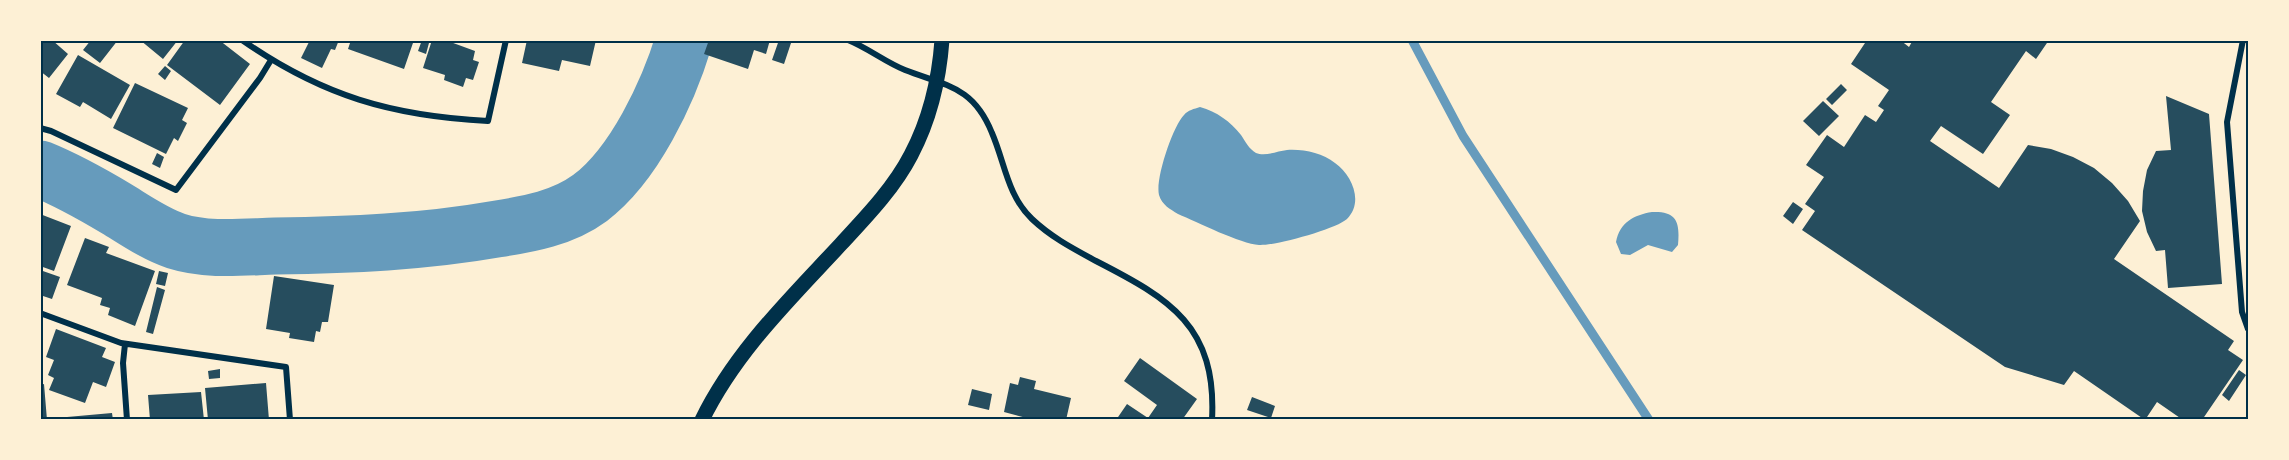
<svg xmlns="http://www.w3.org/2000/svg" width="2289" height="460" viewBox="0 0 2289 460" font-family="'Work Sans',sans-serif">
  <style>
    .water { fill: #669bbc }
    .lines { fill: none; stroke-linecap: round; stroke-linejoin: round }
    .stream { stroke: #669bbc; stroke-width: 9 }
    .river { stroke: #669bbc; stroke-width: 57 }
    .building { fill: #264d5e }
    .minor { stroke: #003049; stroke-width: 6 }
    .primary { stroke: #003049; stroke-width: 15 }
    .neatline { fill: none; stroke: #003049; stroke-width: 2 }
  </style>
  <rect width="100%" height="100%" fill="#fdf0d5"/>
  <path class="water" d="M1200 107C1217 112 1230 121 1241 135 1245 141 1249 149 1256 153 1265 157 1277 151 1287 150 1304 149 1322 153 1335 163 1352 175 1364 202 1347 219 1336 229 1275 246 1259 245 1241 244 1197 222 1178 214 1170 209 1162 205 1159 195 1155 179 1173 126 1184 115 1188 110 1194 109 1200 107Z
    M1652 212C1677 211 1680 222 1678 245L1672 252 1648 245 1630 255 1621 254 1616 242C1620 222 1634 215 1652 212Z"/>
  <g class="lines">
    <path class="stream" d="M1412 40 1463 136 1649 420"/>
    <path class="river" d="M40 169C67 180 92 194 117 209 135 220 155 234 176 241 207 251 243 247 275 246 350 245 423 242 497 229 529 224 563 218 590 198 634 165 668 93 684 40"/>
  </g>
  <path class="building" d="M40 40H52L68 54 49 78 40 71Z
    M91 40H118L100 63 83 50Z
    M140 40H178L163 59Z
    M185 40H219L250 64 220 105 167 65Z
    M310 40H339L335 50 331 49 322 68 301 58Z
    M351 40H414L404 69 348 49Z
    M422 40 429 43 426 54 418 51Z
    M432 40H445L475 51 473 60 479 62 473 80 466 78 463 87 444 80 445 75 423 68Z
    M527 40H596L590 66 562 60 559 71 522 63Z
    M709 40H770L766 54 754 50 748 69 704 54Z
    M779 40H792L784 64 772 60Z
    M1867 40H1900L1909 47 1913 40H2049L2036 59 2026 51 1991 102 2010 115 1983 154 1941 126 1930 141 1999 188 2028 145 2051 149 2073 157 2094 168 2112 183 2128 201 2140 221 2114 259 2234 341 2228 350 2243 360 2202 420H2183L2157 402 2145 420 2074 371 2064 385 2005 367 1802 230 1815 211 1805 204 1824 177 1806 165 1827 135 1844 147 1865 115 1876 122 1884 110 1878 106 1889 90 1851 64Z
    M78 55 130 85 111 119 83 102 80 107 56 94Z
    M165 66 171 71 165 80 158 74Z
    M135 83 188 108 182 120 187 123 178 141 174 138 166 154 113 128Z
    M1841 84 1847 90 1832 105 1826 99Z
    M2166 96 2209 114 2222 284 2168 288 2165 250 2156 251 2147 232 2142 211 2143 191 2147 170 2156 151 2171 150Z
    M1823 101 1839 116 1819 136 1803 121Z
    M157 153 164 157 160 168 152 164Z
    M1793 202 1803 209 1793 224 1783 216Z
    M40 214 71 226 54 271 40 266Z
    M85 238 109 247 106 253 155 271 135 326 108 315 110 308 100 305 102 298 67 285Z
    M40 270 60 277 52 299 40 295Z
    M159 271 168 273 165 286 156 284Z
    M274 276 334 285 328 322H322L320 332 316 331 314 342 289 338 290 333 266 329Z
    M157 287 165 290 153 334 146 332Z
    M56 329 106 348 102 357 115 362 106 387 93 382 85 403 49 390 54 378 48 375 54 360 46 357Z
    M1140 358 1197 399 1182 420H1116L1127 404 1148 418 1157 405 1124 381Z
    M220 369V378L209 379 208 371Z
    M2239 370 2246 375 2229 401 2222 395Z
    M1020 377 1036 381 1034 389 1071 398 1066 420H1034L1004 412 1010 383 1018 385Z
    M266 383 269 420H208L205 388Z
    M44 384 47 420H40V385Z
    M972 389 992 394 989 410 968 405Z
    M201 392 204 420H150L148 395Z
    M1252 397 1275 406 1271 418 1247 410Z
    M112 413 113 420H68L67 417Z"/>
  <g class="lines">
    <path class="minor" d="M242 40C322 96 392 116 488 121L506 40
      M848 40C868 48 885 62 905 70 946 86 973 86 992 133 1005 163 1007 195 1032 219 1051 237 1072 248 1096 261 1170 299 1217 326 1212 420
      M2243 40 2227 122 2242 312 2248 329
      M40 128 51 131 176 190 260 78 271 60
      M40 313 121 343 286 367 290 420
      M125 344 123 363 127 420"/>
    <path class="primary" d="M702 420C735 352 790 299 841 244 866 217 894 188 911 155 930 119 939 81 942 40"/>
  </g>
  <rect width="2289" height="460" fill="none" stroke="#fdf0d5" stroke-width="84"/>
  <rect x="42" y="42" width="2205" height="376" class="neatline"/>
</svg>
